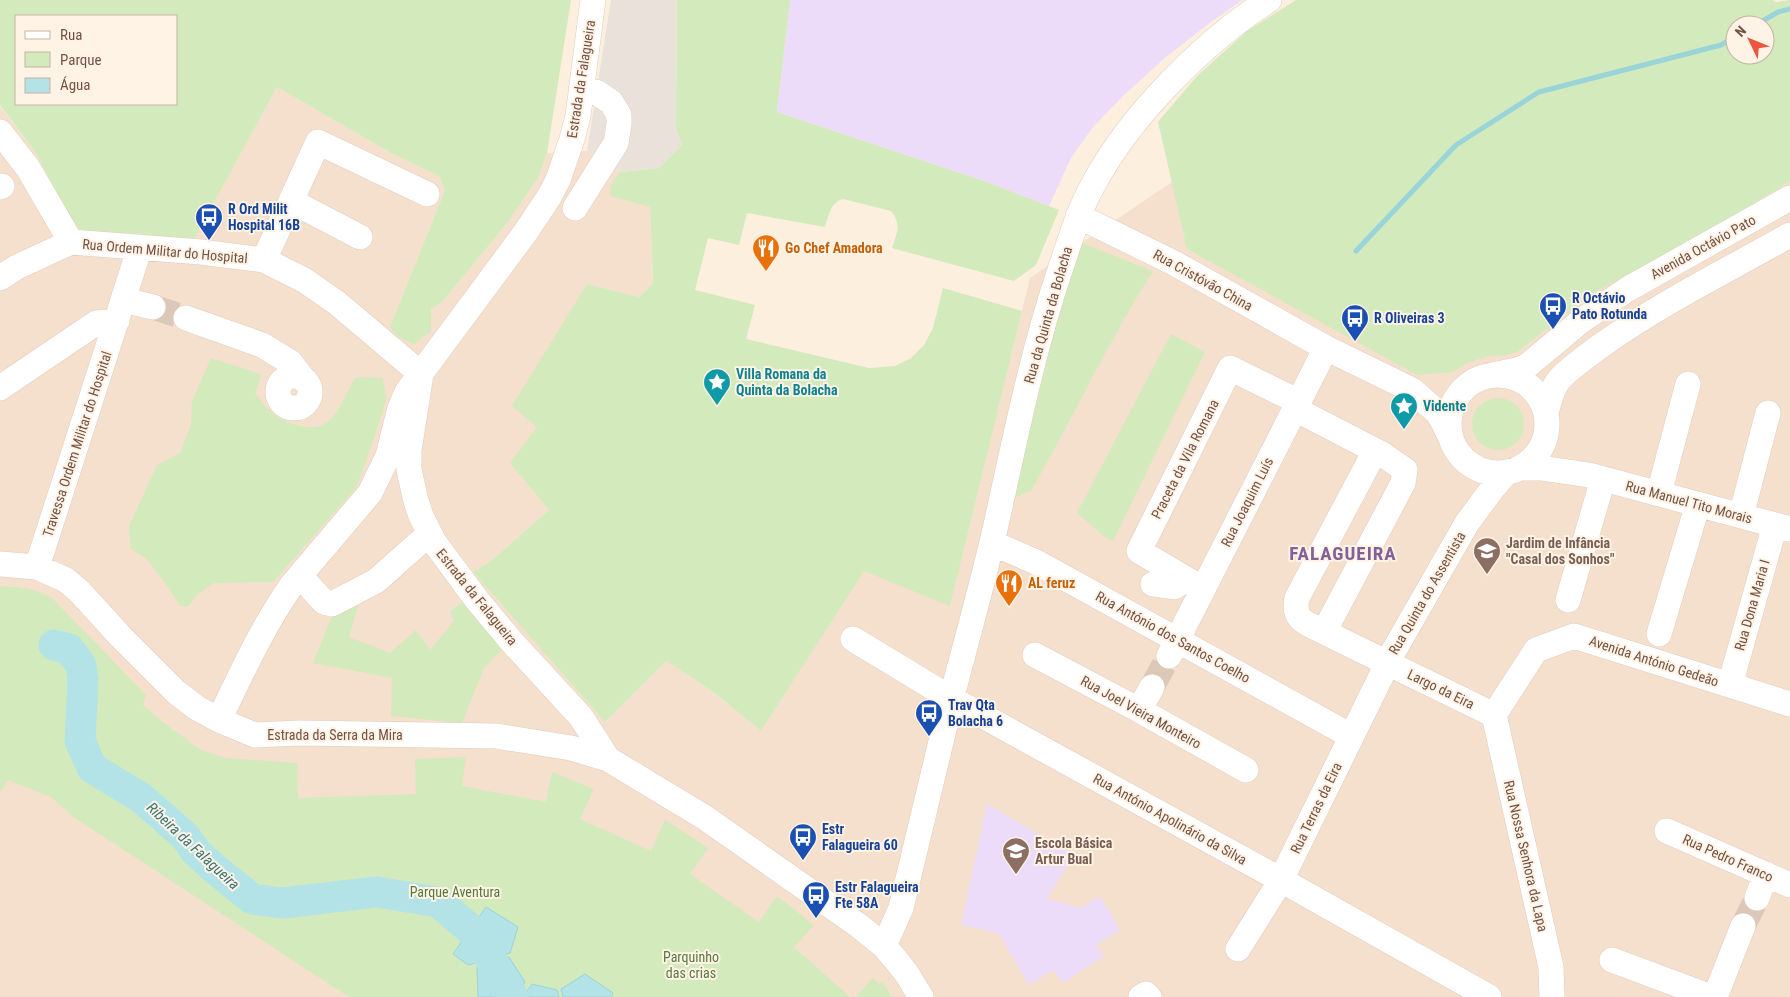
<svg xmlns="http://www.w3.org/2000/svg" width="1790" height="997" viewBox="0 0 1790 997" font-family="'Roboto Condensed',sans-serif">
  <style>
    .residential { fill: #f5dfcd }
    .industrial { fill: #ebe1db }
    .education { fill: #ecdcf9 }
    .green { fill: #d3eabd; fill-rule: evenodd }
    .water { fill: #b3e3e7; stroke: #99d4d9 }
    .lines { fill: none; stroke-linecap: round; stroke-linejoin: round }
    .stream { stroke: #99d4d9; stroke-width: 5 }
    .river { stroke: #b3e3e7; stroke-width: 31 }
    .minor-tunnel { stroke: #dbc8b8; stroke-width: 25; stroke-dasharray: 25 12; stroke-linecap: butt }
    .minor-casing { stroke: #e3ccbd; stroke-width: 26 }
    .minor { stroke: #fff; stroke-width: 25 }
    .labels { text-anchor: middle; stroke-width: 4; stroke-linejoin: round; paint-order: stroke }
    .street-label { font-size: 14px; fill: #745246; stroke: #fff3e5 }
    .transit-label { font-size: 14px; font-weight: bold; fill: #164399; stroke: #fff3e5; text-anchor: start }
    .food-label { font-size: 14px; font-weight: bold; fill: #c56008; stroke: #fff3e5; text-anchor: start }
    .culture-label { font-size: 14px; font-weight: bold; fill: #0d838f; stroke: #fff3e5; text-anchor: start }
    .education-label { font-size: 14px; font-weight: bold; fill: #785e54; stroke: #fff3e5; text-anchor: start }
    .park-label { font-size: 14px; fill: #547a3d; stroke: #fff3e5 }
    .water-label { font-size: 15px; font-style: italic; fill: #3a757a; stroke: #fff3e5 }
    .district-label { font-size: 19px; font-weight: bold; letter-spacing: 1px; fill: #816197; stroke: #fff3e5 }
  </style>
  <rect width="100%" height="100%" fill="#fdefde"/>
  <path class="residential" d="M1790 46V997H0V106L36 153 74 228 194 238 277 87 389 152 439 176 445 190 390 327 431 331V309L442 302 508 222 539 176 547 153 587 151 620 172 610 186 650 206 653 283 639 297 587 284 537 427 511 464 549 510 491 561 473 572 605 722 666 661 712 691 761 731 864 570 950 605 1030 278 1234 140 1765 55Z"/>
  <path class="industrial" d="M611 0H677L676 129 682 145 659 168 620 172 587 151Z"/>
  <path class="education" d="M790 0H1242L1211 22 1166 57 1123 96 1093 127 1071 158 1049 206 987 182 777 112Z
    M987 804 1074 855 1047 898 1080 908 1100 896 1120 930 1096 945 1104 956 1063 983 1053 970 1029 985 998 933 961 925Z"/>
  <path class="green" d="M0 0H571L547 153 539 176 508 222 442 302 431 309V331L414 344 400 338 390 327 445 190 439 176 389 152 277 87 194 239 90 238 74 228 36 153 0 105ZM16 16H176V104H16Z
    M677 0H790L777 112 987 182 1059 210 1036 265 1014 281 892 248C897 232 902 225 891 211L843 199C830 203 829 215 825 227L747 213 739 245 708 238 695 290 755 305 746 339 869 368 895 366 911 358 924 345 933 328 943 288 1022 311 950 606 864 571 761 731 712 691 666 661 605 722 473 572 491 561 549 510 510 463 537 427 512 406 587 284 639 297 653 283 650 207 611 196 610 186 620 172 659 168 682 145 676 129Z
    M1296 0H1773L1776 2 1790 0V181L1689 244 1596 291 1517 352 1507 355 1489 356 1479 359 1467 363 1452 372 1417 375 1187 249 1158 122 1197 76 1247 31ZM1735 25H1765V55H1735Z
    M1077 241 1153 271C1108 342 1073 418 1031 491L1013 498Z
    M1171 334 1205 352 1113 541 1106 538 1077 513Z
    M211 358 261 374 255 394C262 402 270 413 280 418 296 427 319 433 332 418 341 408 348 389 356 377L383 378 386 399 375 436 356 488 273 582 214 583 197 595 188 607 180 606 168 587 146 558 131 549 129 526 157 465 180 453 191 425 192 401Z
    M1472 424a26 26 0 1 1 52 0a26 26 0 1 1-52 0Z
    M0 586C19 587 37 588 53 599L146 695 143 705 160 720 201 750 225 758 297 763 298 798 416 794 415 759 466 757 462 786 546 802 552 772 594 789 580 819 651 851 665 820 708 848 690 874 759 922 777 896 814 925 794 947 850 997H349L72 816 51 797 8 780 0 793Z
    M465 601 508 644 484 668 462 723 391 716 392 678 313 663 332 616 359 603 349 637 390 653 416 630 430 650 454 621 450 611Z
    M873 978 879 984 882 981 892 997H856Z"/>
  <path class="water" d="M486 907 518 927 510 953 468 965 453 954Z
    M509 957 525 982 515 997H478L477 967Z
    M585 974 613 993 611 997H563L561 989Z
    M532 984 557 990 559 997H523Z"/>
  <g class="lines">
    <path class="stream" d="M1756 25 1778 12 1790 9
      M1356 251 1456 145 1539 92 1721 45 1735 37"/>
    <path class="river" d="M54 645 69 649 81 665 83 681 80 741 92 768 140 797 185 836 196 852 215 869 252 899 283 903 376 892 438 902 475 933 513 997"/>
    <path class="minor-tunnel" d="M153 307 186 318
      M1152 687 1169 656
      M1743 926 1757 898"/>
    <g class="minor-casing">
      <path id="minor" d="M0 132 28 168 71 242
        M0 187 2 186
        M291 201 360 237
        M575 208 616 143 619 124V115L611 102 596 92 582 90
        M1078 216 1174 263 1326 348 1412 390 1437 412 1442 420 1450 436
        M264 260 318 142 427 194
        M0 278 17 267 71 242 201 252 264 260 304 280 337 303 421 374
        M123 300 153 307
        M186 318 262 345 290 362 304 380
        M421 374 409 450V470L416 501 421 516 434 542 477 600 512 642 581 717 608 759 704 817 858 925 884 946 896 960 907 974 921 997
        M1492 375 1517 370 1527 366 1581 321 1628 289 1790 198
        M1449 424a49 49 0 1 1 98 0a49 49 0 1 1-98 0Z
        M278 392a16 16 0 1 1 32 0a16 16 0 1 1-32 0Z
        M0 388 96 323 117 321
        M1295 409 1382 454 1405 470 1403 483 1324 632 1494 715
        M1546 413C1549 402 1551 391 1558 381 1569 368 1586 357 1599 347 1659 304 1726 271 1790 235
        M1519 468H1541L1589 475 1790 529
        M1659 493 1688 384
        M1741 516 1768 413
        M992 543 1036 562 1351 736
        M0 564 37 567 66 580 80 592 121 637 176 692 197 708 219 720 255 735 299 733 496 736 571 748 608 759
        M37 567 140 247
        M300 576 324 602 332 604 376 581 429 534
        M1153 584 1174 587 1186 579
        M1203 589 1139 551 1230 368 1299 402
        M1568 600 1603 479
        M1324 632C1307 623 1292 621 1297 598L1375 451
        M1659 634 1698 504
        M853 639 952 699 1281 880 1489 997
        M1035 655 1139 710 1246 770
        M1169 656 1326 348
        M1730 685 1775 525
        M1139 710 1152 687
        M1494 715 1536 650 1574 636 1790 704
        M1494 715 1551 967 1552 997
        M219 720C241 674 262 628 291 586L370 493 388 456 400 408 407 392 525 233 549 197 558 180 572 139 578 116 593 0
        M1667 831 1790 885
        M1757 898 1766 874
        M884 946 901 908C918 837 935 767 952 696 967 639 983 582 996 525 1015 439 1032 353 1060 270 1070 241 1078 212 1093 185 1129 117 1204 41 1269 0
        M1238 949 1281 880 1393 652 1467 523 1493 488 1507 472
        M1612 960 1711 997
        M1141 997 1146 994 1149 997
        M1715 997 1743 926"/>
    </g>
    <use href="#minor" class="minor"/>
  </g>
  <defs>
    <g id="bus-pin" transform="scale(1.4375)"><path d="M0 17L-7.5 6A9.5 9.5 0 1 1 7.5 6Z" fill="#1a4fb4" stroke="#fff3e5"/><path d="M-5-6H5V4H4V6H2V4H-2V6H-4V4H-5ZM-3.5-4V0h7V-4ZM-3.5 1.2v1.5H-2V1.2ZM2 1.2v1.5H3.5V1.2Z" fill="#fff"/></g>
    <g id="restaurant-pin" transform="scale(1.4375)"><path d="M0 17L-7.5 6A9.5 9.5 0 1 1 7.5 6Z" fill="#e8710a" stroke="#fff3e5"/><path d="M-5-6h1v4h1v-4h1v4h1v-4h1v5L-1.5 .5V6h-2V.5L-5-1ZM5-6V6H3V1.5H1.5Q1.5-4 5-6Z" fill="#fff"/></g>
    <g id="sight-pin" transform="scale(1.4375)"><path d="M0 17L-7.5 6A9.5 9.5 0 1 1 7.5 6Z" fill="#0f9aa8" stroke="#fff3e5"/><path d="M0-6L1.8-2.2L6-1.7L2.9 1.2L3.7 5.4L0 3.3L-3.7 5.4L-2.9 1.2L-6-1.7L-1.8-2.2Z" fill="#fff"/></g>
    <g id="school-pin" transform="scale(1.4375)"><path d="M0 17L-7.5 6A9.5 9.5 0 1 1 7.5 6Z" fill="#8d6e63" stroke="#fff3e5"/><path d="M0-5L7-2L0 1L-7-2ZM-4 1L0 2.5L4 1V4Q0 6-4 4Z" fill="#fff"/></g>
  </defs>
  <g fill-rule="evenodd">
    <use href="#bus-pin" x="209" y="217"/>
    <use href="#restaurant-pin" x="766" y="248"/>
    <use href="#bus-pin" x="1553" y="306"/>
    <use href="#bus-pin" x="1355" y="318"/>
    <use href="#sight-pin" x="717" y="382"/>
    <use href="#sight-pin" x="1404" y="406"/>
    <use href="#school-pin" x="1487" y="551"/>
    <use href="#restaurant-pin" x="1009" y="583"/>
    <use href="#bus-pin" x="929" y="713"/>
    <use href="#bus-pin" x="803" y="837"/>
    <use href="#school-pin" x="1016" y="851"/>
    <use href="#bus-pin" x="816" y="895"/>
  </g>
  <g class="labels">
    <g class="street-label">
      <text transform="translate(581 79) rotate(-81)" y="5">Estrada da Falagueira</text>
      <text transform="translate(1703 247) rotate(-29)" y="5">Avenida Octávio Pato</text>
      <text transform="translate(165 251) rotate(5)" y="5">Rua Ordem Militar do Hospital</text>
      <text transform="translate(1203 280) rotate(29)" y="5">Rua Cristóvão China</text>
      <text transform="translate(1048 315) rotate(-74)" y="5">Rua da Quinta da Bolacha</text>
      <text transform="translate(77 444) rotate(-72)" y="5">Travessa Ordem Militar do Hospital</text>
      <text transform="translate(1185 459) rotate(-63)" y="5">Praceta da Vila Romana</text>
      <text transform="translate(1247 502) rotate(-63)" y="5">Rua Joaquim Luís</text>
      <text transform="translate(1689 502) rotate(15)" y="5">Rua Manuel Tito Morais</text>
      <text transform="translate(1427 593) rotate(-60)" y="5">Rua Quinta do Assentista</text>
      <text transform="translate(477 597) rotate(51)" y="5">Estrada da Falagueira</text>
      <text transform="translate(1752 605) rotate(-74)" y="5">Rua Dona Maria I</text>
      <text transform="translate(1173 637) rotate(29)" y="5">Rua António dos Santos Coelho</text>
      <text transform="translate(1654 661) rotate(18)" y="5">Avenida António Gedeão</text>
      <text transform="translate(1441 689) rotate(26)" y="5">Largo da Eira</text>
      <text transform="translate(1141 712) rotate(29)" y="5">Rua Joel Vieira Monteiro</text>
      <text x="335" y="740">Estrada da Serra da Mira</text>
      <text transform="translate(1316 808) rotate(-64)" y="5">Rua Terras da Eira</text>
      <text transform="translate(1170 819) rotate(29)" y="5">Rua António Apolinário da Silva</text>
      <text transform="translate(1526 856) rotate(77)" y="5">Rua Nossa Senhora da Lapa</text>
      <text transform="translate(1728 858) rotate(24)" y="5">Rua Pedro Franco</text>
    </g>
    <g class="transit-label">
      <text x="228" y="214">R Ord Milit<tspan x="228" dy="16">Hospital 16B</tspan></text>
      <text x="1572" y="303">R Octávio<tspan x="1572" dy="16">Pato Rotunda</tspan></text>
      <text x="1374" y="323">R Oliveiras 3</text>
      <text x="948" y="710">Trav Qta<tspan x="948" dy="16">Bolacha 6</tspan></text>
      <text x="822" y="834">Estr<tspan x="822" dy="16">Falagueira 60</tspan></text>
      <text x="835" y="892">Estr Falagueira<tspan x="835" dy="16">Fte 58A</tspan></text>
    </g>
    <g class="food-label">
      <text x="785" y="253">Go Chef Amadora</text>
      <text x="1028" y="588">AL feruz</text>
    </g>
    <g class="culture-label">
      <text x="736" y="379">Villa Romana da<tspan x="736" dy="16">Quinta da Bolacha</tspan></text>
      <text x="1423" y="411">Vidente</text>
    </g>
    <g class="education-label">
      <text x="1506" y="548">Jardim de Infância<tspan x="1506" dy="16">"Casal dos Sonhos"</tspan></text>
      <text x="1035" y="848">Escola Básica<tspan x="1035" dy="16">Artur Bual</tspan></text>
    </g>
    <g class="park-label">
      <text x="455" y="897">Parque Aventura</text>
      <text x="691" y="962">Parquinho<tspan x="691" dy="16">das crias</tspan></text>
    </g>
    <g class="water-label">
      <text transform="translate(193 846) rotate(43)" y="5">Ribeira da Falagueira</text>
    </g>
    <g class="district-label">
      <text x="1343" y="560">FALAGUEIRA</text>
    </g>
  </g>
  <rect x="15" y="15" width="162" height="90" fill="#fff3e5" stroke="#c7b3a5"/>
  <rect x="25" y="31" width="25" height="8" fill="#ffffff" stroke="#c7b3a5"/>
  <text x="60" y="40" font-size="15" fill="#745246">Rua</text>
  <rect x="25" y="52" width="25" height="15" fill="#d3eabd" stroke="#c7b3a5"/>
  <text x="60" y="65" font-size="15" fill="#745246">Parque</text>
  <rect x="25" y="78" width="25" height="15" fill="#b3e3e7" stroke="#c7b3a5"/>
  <text x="60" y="90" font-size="15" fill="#745246">Água</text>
  <g transform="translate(1750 40) rotate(313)"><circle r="24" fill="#fff3e5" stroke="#c7b3a5"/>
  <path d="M0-4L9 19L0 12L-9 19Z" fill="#ed563e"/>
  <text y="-8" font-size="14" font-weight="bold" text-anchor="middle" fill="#745246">N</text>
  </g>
</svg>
